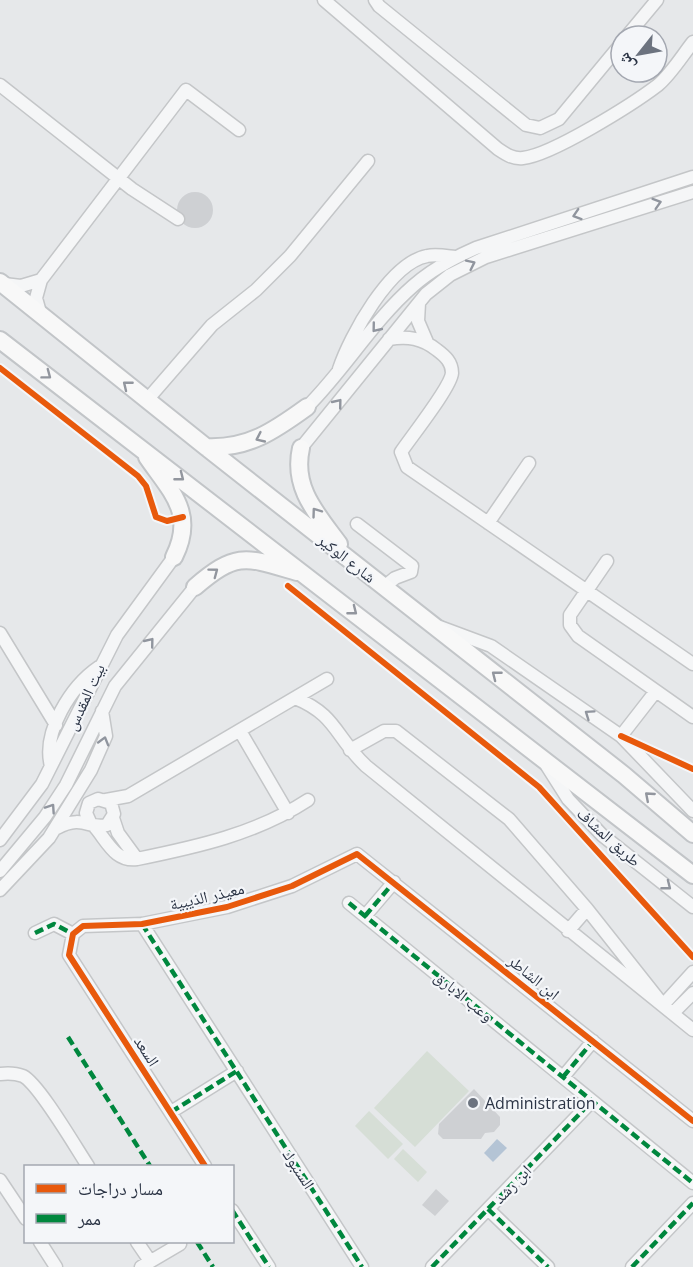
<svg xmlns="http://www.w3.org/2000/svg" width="693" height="1267" viewBox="0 0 693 1267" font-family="'Open Sans','Noto Naskh Arabic',sans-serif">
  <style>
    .green { fill: #d6ded6 }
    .water { fill: #b4c4d5 }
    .building { fill: #ced0d3 }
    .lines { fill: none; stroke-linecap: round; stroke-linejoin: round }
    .minor-casing { stroke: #c4c6c8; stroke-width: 15 }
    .major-casing { stroke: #c2c5c8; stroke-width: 20 }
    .minor { stroke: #f5f6f7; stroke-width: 12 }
    .major { stroke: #f8f8f8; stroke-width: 16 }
    .quiet { stroke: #00873e; stroke-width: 4.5; stroke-dasharray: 9 4.5; stroke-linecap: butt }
    .cycleway-casing { stroke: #f4f6f9; stroke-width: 10 }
    .cycleway { stroke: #e8590c; stroke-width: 6 }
    .oneway { stroke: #90959e }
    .oneway2 { stroke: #92969e }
    .poi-dot { fill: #6c737f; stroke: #f4f6f9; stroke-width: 2 }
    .labels { text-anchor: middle; stroke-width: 4.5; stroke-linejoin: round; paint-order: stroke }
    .street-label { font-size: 16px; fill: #2b3445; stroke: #f4f6f9 }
    .poi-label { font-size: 16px; fill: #2b3445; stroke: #f4f6f9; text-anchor: start }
  </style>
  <rect width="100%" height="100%" fill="#e6e8ea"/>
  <path class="green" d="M427 1051 469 1091 415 1147 374 1108Z
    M369 1111 403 1144 388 1159 355 1126Z
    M403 1149 427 1172 418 1182 394 1159Z"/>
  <path class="water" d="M497 1139 507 1148 493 1162 484 1153Z"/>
  <path class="building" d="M177 210a18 18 0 1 1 36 0a18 18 0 1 1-36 0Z
    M474 1089 500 1117V1125L494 1132 485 1133 481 1139H443L438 1134 439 1124Z
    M436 1189 449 1201 435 1216 422 1205Z"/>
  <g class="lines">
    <g class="minor-casing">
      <path id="minor" d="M324 0 498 149C507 155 513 159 523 158 552 155 633 104 658 85 671 74 682 56 693 42
        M375 0 379 6 526 125 540 128 559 119 621 44
        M627 36 657 0
        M0 85 132 189 178 219
        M4 284 21 286 41 280
        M419 303 418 321 427 342
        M41 316 36 298 41 280 186 90 239 130
        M389 339C408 336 422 338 437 350 445 356 452 362 452 373 451 387 411 437 401 452L407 467 693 664
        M339 369C350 336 390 263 427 256 436 254 446 256 455 257
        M147 400 212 325 256 290 290 256 368 161
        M307 407C345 369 373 321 413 286 432 269 453 258 476 248L693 177
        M301 448 426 294 450 275 486 257 693 192
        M488 523 529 463
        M357 524 412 566 411 572 395 578 384 587
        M607 561 570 615V625L578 636 693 717
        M440 627 491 646 621 736 693 811
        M0 633 56 725
        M295 698C337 715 335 737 366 766L693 1030
        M240 731 288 813
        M621 736 656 691
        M350 750 384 731H396L509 819 587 909 663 1005 693 972
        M51 766C42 732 71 686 99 667
        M547 766 568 799 602 835 693 907
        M106 800 128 796 327 679
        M113 818 118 833 137 859
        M93 825C107 840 114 862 137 859 196 847 256 834 308 800
        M57 828C83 814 90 830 107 825L114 814 111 803 98 799 89 803 86 813 90 822
        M0 840 42 784 117 635 174 557
        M0 871 45 817 66 785 115 686 195 587
        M0 890 49 838 91 770 106 736 102 711
        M349 903 693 1183
        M365 916 394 882
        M142 924 362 1267
        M568 931 587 909
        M35 933 54 924 73 934
        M673 1013 693 993
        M0 1074C8 1073 15 1073 23 1076 39 1084 76 1148 88 1166
        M563 1077 593 1041
        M171 1112 237 1071
        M205 1166 69 955 73 934 83 926 142 924 227 907 292 886 357 854 693 1121
        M0 1180 26 1219
        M488 1209 548 1267
        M232 1210 269 1267
        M40 1242 56 1267
        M137 1242 150 1261
        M141 1267 180 1244
        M432 1267 592 1101
        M632 1267 693 1203"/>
    </g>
    <g class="major-casing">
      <path id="major" d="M0 282 206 447 624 775 693 834
        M0 340 693 875
        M206 447C248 449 274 431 307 407
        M301 448C292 488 317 514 339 544
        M147 457C171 492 196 513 174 557
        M195 587C237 551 246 557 297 572"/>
    </g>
    <use href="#minor" class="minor"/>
    <use href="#major" class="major"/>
    <path class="quiet" d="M349 903 693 1183
      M365 916 394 882
      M142 924 362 1267
      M35 933 54 924 73 934
      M68 1037 150 1166
      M563 1077 593 1041
      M171 1112 237 1071
      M488 1209 548 1267
      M232 1210 269 1267
      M197 1242 213 1267
      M432 1267 592 1101
      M632 1267 693 1203"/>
    <g class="cycleway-casing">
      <path id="cycleway" d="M0 368 138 476 146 486 156 517 167 521 183 517
        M288 586 539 787 693 957
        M621 736 693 769
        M205 1166 69 955 73 934 83 926 142 924 227 907 292 886 357 854 693 1121"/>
    </g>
    <use href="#cycleway" class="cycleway"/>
  </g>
  <defs><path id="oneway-chevron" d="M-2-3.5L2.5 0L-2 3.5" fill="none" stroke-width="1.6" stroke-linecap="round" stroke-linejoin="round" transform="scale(1.5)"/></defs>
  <g class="oneway">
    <use href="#oneway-chevron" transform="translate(657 203) rotate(-17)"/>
    <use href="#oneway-chevron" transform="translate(577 215) rotate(162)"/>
    <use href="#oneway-chevron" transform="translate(471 264) rotate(-26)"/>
    <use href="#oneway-chevron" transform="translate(376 328) rotate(129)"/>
    <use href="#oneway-chevron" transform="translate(338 403) rotate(-51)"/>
    <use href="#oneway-chevron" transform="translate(150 642) rotate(-51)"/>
    <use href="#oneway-chevron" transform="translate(589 714) rotate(-145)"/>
    <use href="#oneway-chevron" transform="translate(104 741) rotate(-74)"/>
    <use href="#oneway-chevron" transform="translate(51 808) rotate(-56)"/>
    <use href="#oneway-chevron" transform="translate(667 886) rotate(38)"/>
  </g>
  <g class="oneway2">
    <use href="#oneway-chevron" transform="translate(47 375) rotate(37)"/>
    <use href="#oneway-chevron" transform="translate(127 385) rotate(-141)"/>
    <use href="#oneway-chevron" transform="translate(260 438) rotate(155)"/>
    <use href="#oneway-chevron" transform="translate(180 477) rotate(38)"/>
    <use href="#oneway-chevron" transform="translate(316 512) rotate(-126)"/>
    <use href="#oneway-chevron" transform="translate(214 572) rotate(-37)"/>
    <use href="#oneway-chevron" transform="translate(353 611) rotate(38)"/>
    <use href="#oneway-chevron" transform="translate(496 675) rotate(-142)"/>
    <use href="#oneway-chevron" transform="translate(649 796) rotate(-139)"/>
  </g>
  <circle class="poi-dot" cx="473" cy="1103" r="6"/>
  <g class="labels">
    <g class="street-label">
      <text transform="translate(347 558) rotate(38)" y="6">شارع الوكير</text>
      <text transform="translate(85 697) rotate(-65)" y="6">بيت المقدس</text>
      <text transform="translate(609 837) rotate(42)" y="6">طريق المشاف</text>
      <text transform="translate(207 896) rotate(-13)" y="6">معيذر الذيبية</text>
      <text transform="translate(534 977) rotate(39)" y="6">ابن الشاطر</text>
      <text transform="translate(464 996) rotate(39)" y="6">وعب الابارق</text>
      <text transform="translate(147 1051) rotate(57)" y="6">السعد</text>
      <text transform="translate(299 1169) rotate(57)" y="6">السنبوك</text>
      <text transform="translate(512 1184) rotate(-46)" y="6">ابن رشد</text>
    </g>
    <g class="poi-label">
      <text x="485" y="1109">Administration</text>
    </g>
  </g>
  <rect x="24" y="1165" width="210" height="78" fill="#f4f6f9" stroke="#a4a8b1" stroke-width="1.5"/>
  <rect x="36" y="1184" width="30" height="9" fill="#e8590c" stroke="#a4a8b1" stroke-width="1.5"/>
  <text x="78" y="1195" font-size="18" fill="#2b3445">مسار دراجات</text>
  <rect x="36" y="1214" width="30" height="9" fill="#00873e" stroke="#a4a8b1" stroke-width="1.5"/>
  <text x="78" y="1225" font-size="18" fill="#2b3445">ممر</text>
  <g transform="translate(639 54) rotate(239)"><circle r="28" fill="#f4f6f9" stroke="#a4a8b1" stroke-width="1.5"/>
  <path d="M0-4.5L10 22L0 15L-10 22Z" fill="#6c737f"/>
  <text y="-9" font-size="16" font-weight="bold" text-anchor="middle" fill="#2b3445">ش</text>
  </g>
</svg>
